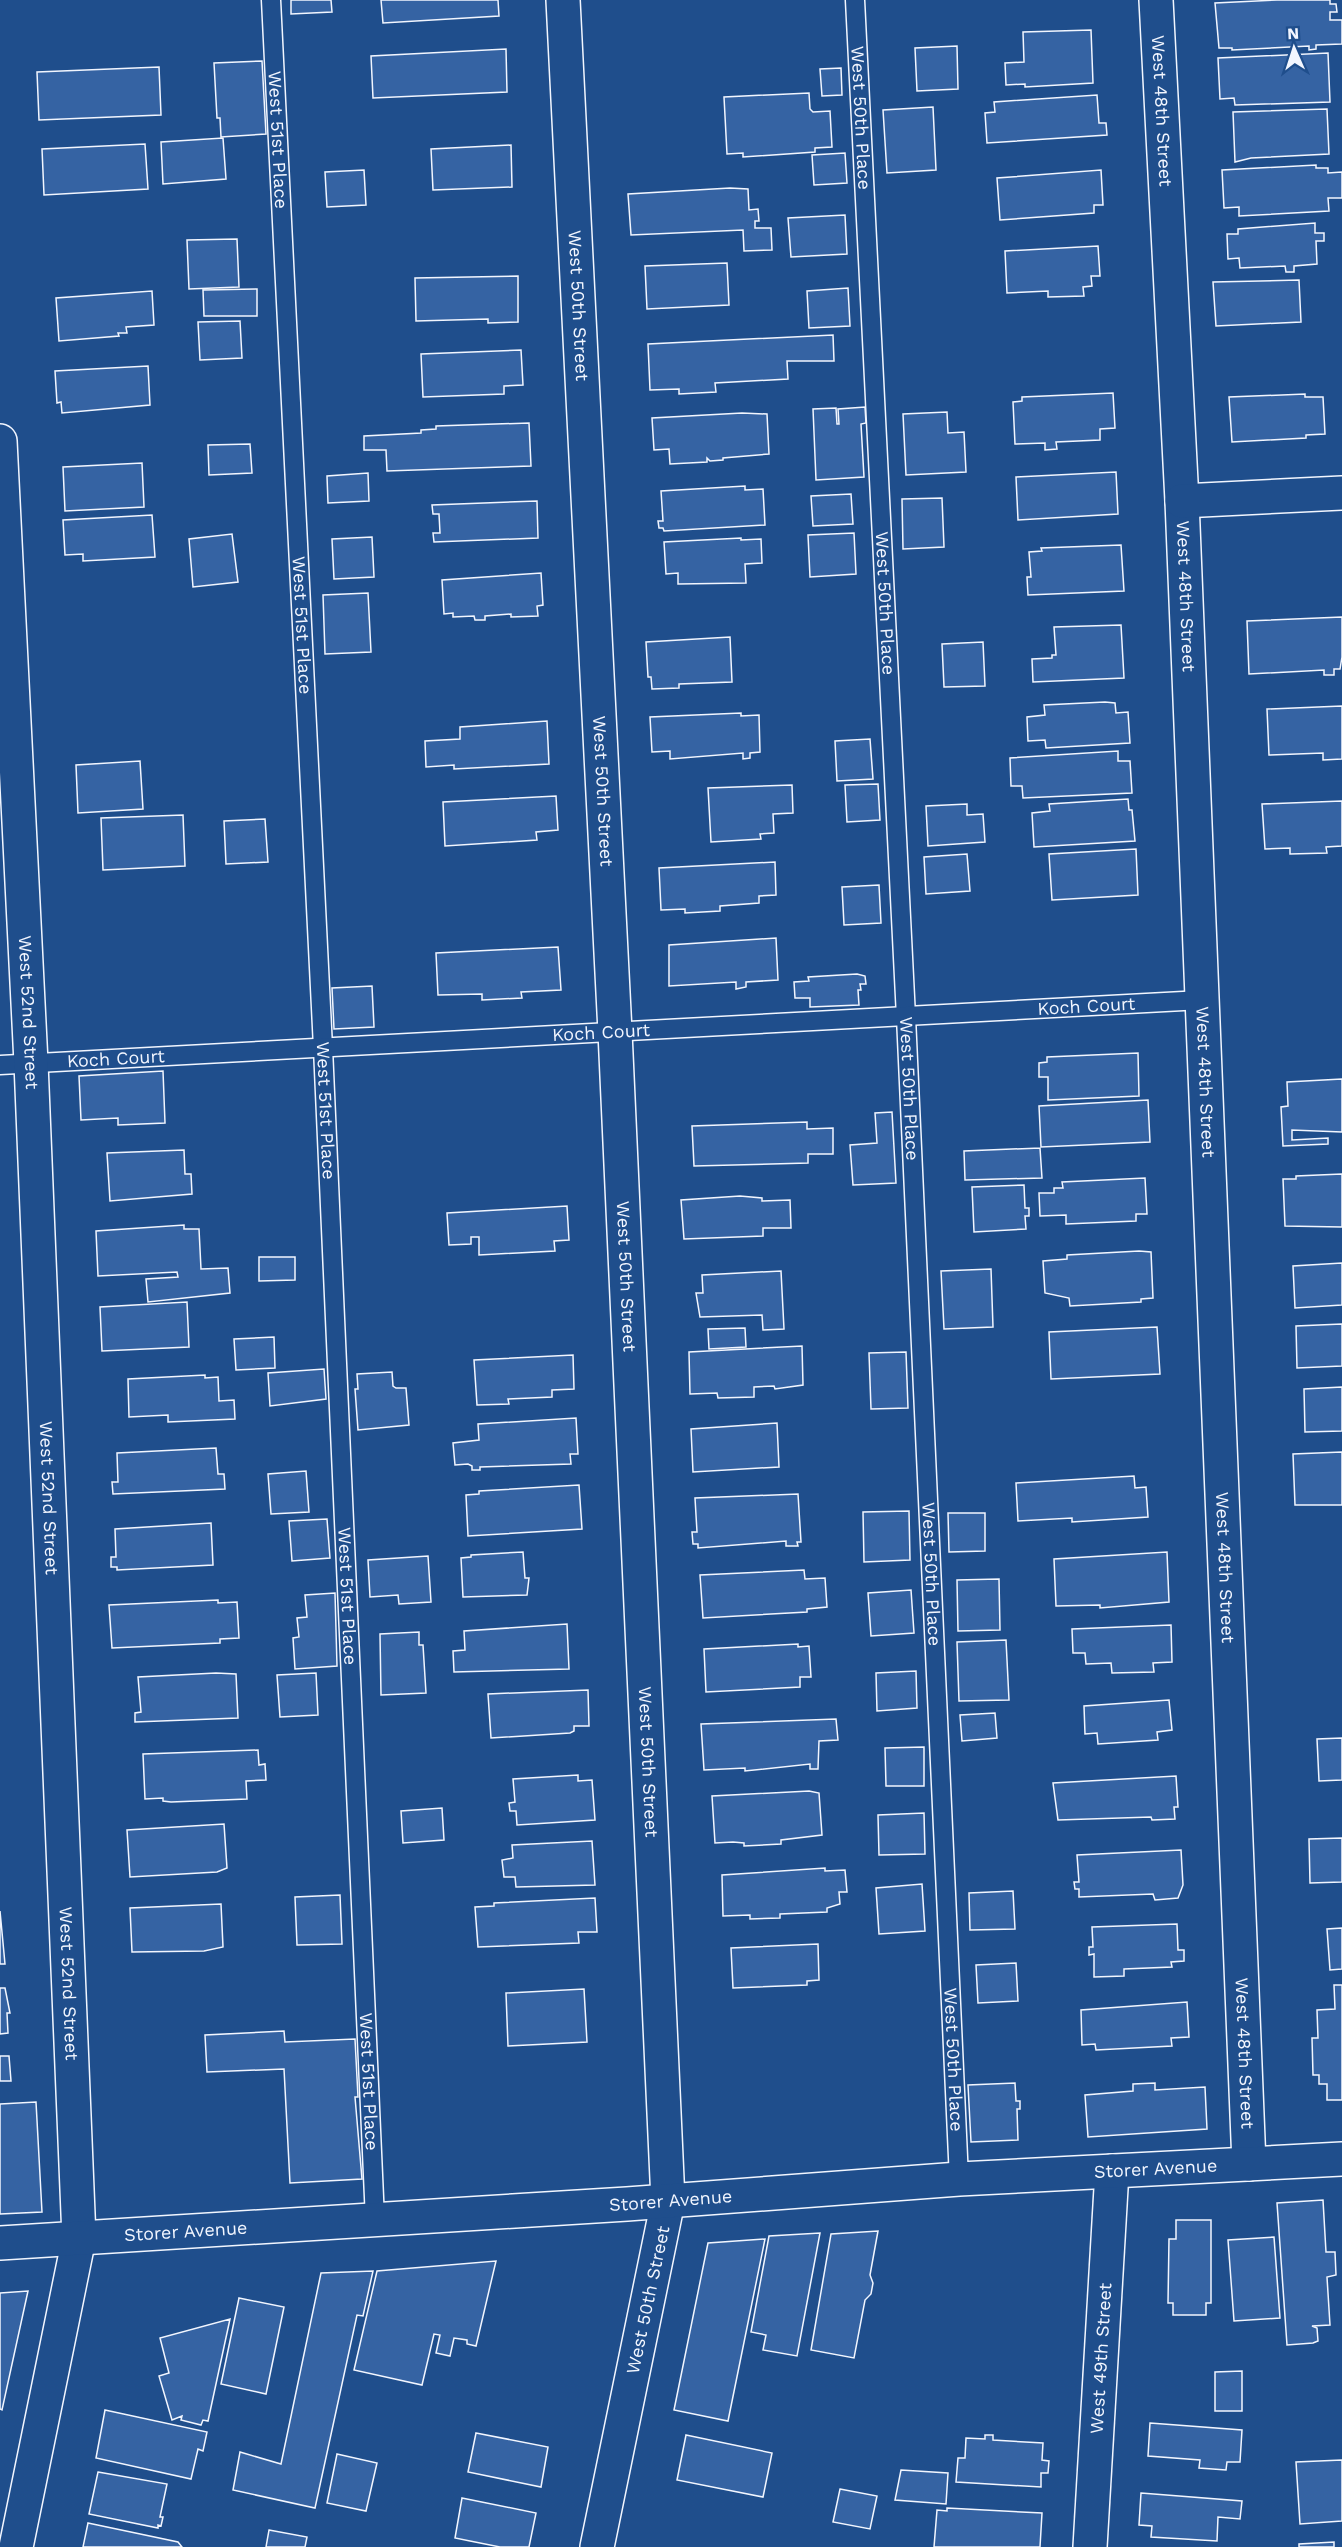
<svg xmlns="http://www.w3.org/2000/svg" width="1342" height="2547" viewBox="0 0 1342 2547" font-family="'Work Sans',sans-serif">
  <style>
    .building { fill: #3563a3; stroke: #f2f6ff; stroke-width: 1.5 }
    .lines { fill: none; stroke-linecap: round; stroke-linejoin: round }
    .service-casing { stroke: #f2f6ff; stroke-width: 21 }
    .minor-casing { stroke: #f2f6ff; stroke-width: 36 }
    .tertiary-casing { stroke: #f2f6ff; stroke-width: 36 }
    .service { stroke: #1f4e8c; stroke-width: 18 }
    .minor { stroke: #1f4e8c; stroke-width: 33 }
    .tertiary { stroke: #1f4e8c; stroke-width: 33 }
    .labels { text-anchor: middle; stroke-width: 4.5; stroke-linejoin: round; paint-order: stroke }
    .street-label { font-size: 18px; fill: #f2f6ff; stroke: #1f4e8c }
  </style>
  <rect width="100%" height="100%" fill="#1f4e8c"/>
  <path class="building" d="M291 0H331L332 12 291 14Z
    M381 0H498L499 16 383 23Z
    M1277 0H1330V4H1336L1337 12H1330V20H1342V44L1316 45V49L1309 50V46L1232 50V48H1219L1215 3Z
    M1091 30 1093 83 1025 87V84L1006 85 1005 63 1024 62 1023 32Z
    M957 46 958 89 917 91 915 48Z
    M506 49 507 92 373 98 371 56Z
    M1328 53 1330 102 1235 105 1234 98 1220 99 1218 58Z
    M262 61 266 134 221 137 220 118H217L214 63Z
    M159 67 161 115 39 120 37 72Z
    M841 68 842 95 822 96 820 69Z
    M809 93 810 109 813 112 830 111 832 147 815 148V152L743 157V153L727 154 724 97Z
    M1097 95 1099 123H1106L1107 135 987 143 985 113 995 112 994 102Z
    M933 107 936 170 887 173 883 110Z
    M1327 109 1329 154 1251 158 1235 162 1233 112Z
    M223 138 226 179 163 184 161 142Z
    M145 144 148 189 44 195 42 149Z
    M511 145 512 187 433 190 431 149Z
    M845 153 847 183 814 185 812 155Z
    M1316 165V168H1328V173L1342 172V198H1328L1329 211 1239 216V207L1224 208 1222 170Z
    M364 170 366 205 327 207 325 172Z
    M1101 170 1103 205H1094V213L1000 220 997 178Z
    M730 188 748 189 749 210 758 209 759 221H755V228H771L772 250 744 251 743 230 631 235 628 194Z
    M845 215 847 254 791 257 788 218Z
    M1315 223V233H1324V241H1316L1317 264 1294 266V272H1286L1285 266 1240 268 1239 258 1228 259 1227 234H1238V229Z
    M237 239 239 287 189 289 187 240Z
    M1098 246 1100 276H1091L1092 286 1083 287 1084 296 1048 297V291L1007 293 1005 251Z
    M727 263 729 305 647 309 645 266Z
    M518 276V322L488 323V319L416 321 415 278Z
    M1299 280 1301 322 1216 326 1213 282Z
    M848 288 850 326 809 328 807 291Z
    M257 289V316H204L203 290Z
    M152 291 154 325 126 327 127 333H118L119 336 59 341 56 298Z
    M240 321 242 358 200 360 198 322Z
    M833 335 834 361H787L788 379 715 383 716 392 679 394V389L650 390 648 344Z
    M521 350 523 385 504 386V394L423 397 421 354Z
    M148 366 150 405 62 413 61 402 57 403 55 371Z
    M1113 393 1115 428 1100 429V440L1056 442 1057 449 1045 450V443L1015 444 1013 402 1022 401V397Z
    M1305 394V397H1323L1325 434 1306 435V438L1232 442 1229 397Z
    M865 407 866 423 861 424 864 477 816 480 813 409 836 408 837 424H839L838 409Z
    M947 412 948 433 964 432 966 472 906 475 903 414Z
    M742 413 767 414 769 454 723 458V460L710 461 707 458V462L670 464 669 449 654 450 652 418Z
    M529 423 531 466 387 471 386 450H364V436L421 433V430L436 429V426Z
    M250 444 252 473 209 475 208 445Z
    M142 463 144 507 65 511 63 467Z
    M1116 472 1118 514 1018 520 1016 477Z
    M368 473 369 501 328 503 327 476Z
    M745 486V490L763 489 765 525 664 531 663 528H659L658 521H663L661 491Z
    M851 494 853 524 813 526 811 496Z
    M942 498 944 547 903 549 902 499Z
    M537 501 538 538 434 542 433 533H440L439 514H433L432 505Z
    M152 515 155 557 83 561V554L65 555 63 520Z
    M854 533 856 574 810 577 808 535Z
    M232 534 238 582 193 587 189 539Z
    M372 537 374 577 334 579 332 539Z
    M741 538V540L761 539 762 563 745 564 746 583 678 584V573L666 574 664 542Z
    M1121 545 1124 591 1028 595 1027 577H1031L1029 552 1042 551 1041 548Z
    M541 573 543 605 537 606 538 616 511 617V614L485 616V620H475L474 616 453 617V613L444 614 442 580Z
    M368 593 371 652 325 654 323 595Z
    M1342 617V657L1340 669H1334V675H1324V670L1249 674 1247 621Z
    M1121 625 1124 678 1033 682 1032 659 1052 658V655H1056L1054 627Z
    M730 637 732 682 679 684V688L652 689 651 677H648L646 642Z
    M983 642 985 686 944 687 942 644Z
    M1105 702 1115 703 1116 713 1128 712 1130 743 1046 748 1045 740 1028 741 1027 717 1045 715 1044 705Z
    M1342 706V759L1323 760V753L1269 755 1267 709Z
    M741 713V716L759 715 760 752 750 753V758L743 759V753L670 759V751L652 752 650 717Z
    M547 721 549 764 454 769V765L426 767 425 741 460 739V727Z
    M870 739 873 779 837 781 835 741Z
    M1118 751V761H1130L1132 793 1023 798 1022 786H1011L1010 758Z
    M140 761 143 809 78 813 76 765Z
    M878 784 880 820 847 822 845 785Z
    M792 785 793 813 773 814 774 833 760 834 761 839 711 842 708 788Z
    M556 796 558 830 536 832 537 840 445 846 443 802Z
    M1128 799 1129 810H1132L1135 841 1034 847 1032 813 1050 811 1049 804Z
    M1342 801V846L1326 847 1327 853 1290 854V848L1265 849 1262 804Z
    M967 804V815L983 814 985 842 928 846 926 806Z
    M183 815 185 866 103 870 101 818Z
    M265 819 268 862 226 864 224 821Z
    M1136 849 1138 895 1052 900 1049 854Z
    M967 854 970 891 926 894 924 857Z
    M775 862 776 895 759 896V903L720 906V911L685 913V909L661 910 659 868Z
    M879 885 881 923 844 925 842 887Z
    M776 938 778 980 746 982V987L736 989V982L669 986V945Z
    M558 947 561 990 521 992 522 998 482 1000V994L438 995 436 953Z
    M857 974 865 976 866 984H860L861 990H858L859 1005 810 1007V998H795L794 982 809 981 808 977Z
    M372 986 374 1027 334 1029 332 988Z
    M1138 1053 1139 1096 1048 1100V1077H1039V1063L1047 1062V1057Z
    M163 1071 165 1123 118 1125V1118L81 1120 79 1076Z
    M1342 1079V1132L1292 1130V1140L1328 1138V1144L1283 1146 1281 1107 1288 1106 1287 1082Z
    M1148 1100 1150 1142 1041 1147 1039 1106Z
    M892 1112 896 1183 853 1185 850 1145 877 1143 875 1113Z
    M807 1122V1129L833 1128V1154H808V1163L694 1166 692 1126Z
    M1040 1148 1042 1178 965 1180 964 1151Z
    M184 1150 185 1174H191L192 1194 110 1201 107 1153Z
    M1342 1174V1227L1285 1226 1283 1179H1296V1176Z
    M1145 1178 1147 1214H1136V1221L1066 1224V1215L1040 1216 1039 1193H1054V1188H1063L1062 1182Z
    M1024 1185 1025 1208H1029V1216H1025L1026 1229 974 1232 972 1187Z
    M740 1196 762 1198V1201L790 1200 791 1228H763V1236L684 1239 681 1200Z
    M567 1206 569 1240 554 1241 555 1251 479 1255V1237H471V1244L449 1245 447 1213Z
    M184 1225V1229H199L201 1269 228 1268 230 1293 148 1302 146 1279 178 1277 177 1272 98 1276 96 1231Z
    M1139 1251 1151 1252 1153 1298 1141 1299V1302L1070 1306 1069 1298 1045 1293 1043 1261 1067 1259V1255Z
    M259 1257H295V1280L259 1281Z
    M1342 1263V1305L1295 1308 1293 1266Z
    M991 1269 993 1327 944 1329 941 1271Z
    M781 1271 784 1329 763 1330 762 1315 700 1317 696 1293H703L702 1275Z
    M187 1302 189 1347 102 1351 100 1307Z
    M1342 1324V1366L1297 1368 1296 1326Z
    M1157 1327 1160 1374 1051 1379 1049 1332Z
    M745 1328 746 1347 709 1349 708 1329Z
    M274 1337 275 1368 236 1370 234 1339Z
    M802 1346 803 1385 775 1389 774 1386 754 1387V1397L718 1398 717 1393 690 1394 689 1352Z
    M906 1352 908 1408 871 1409 869 1353Z
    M573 1355 574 1389 552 1390V1397L508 1399 509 1404 477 1405 474 1360Z
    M324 1369 326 1399 270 1406 268 1373Z
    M392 1372 393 1386 396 1388H406L409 1425 358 1430 355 1389H358L357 1374Z
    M205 1375V1378L218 1377 219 1401 234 1400 235 1419 168 1422V1415L129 1417 128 1379Z
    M1342 1387V1431L1305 1432 1304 1389Z
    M576 1418 578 1454H570L571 1464 480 1467V1470H472V1466L468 1464 455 1465 453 1443 479 1440 478 1424Z
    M777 1423 779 1467 693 1472 691 1429Z
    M216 1448 218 1474H224L225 1489 113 1494 112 1482H118L117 1453Z
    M1342 1452V1505H1295L1293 1454Z
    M306 1471 309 1512 271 1514 268 1474Z
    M1134 1476 1135 1488 1146 1487 1148 1517 1072 1522V1518L1018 1521 1016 1483Z
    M579 1485 582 1529 468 1536 466 1495 479 1494V1491Z
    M798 1494 801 1542H797L798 1546H786V1541L698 1548V1544H693L692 1532H697L695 1498Z
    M909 1511 910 1560 864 1562 863 1512Z
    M948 1513H985V1551L949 1552Z
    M327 1519 330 1558 292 1561 289 1521Z
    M211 1523 213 1565 117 1570V1567H111V1557H116L115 1529Z
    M523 1552 525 1578H529L527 1595 463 1597 461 1558 471 1557V1555Z
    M1167 1552 1169 1602 1100 1608V1605L1056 1606 1054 1559Z
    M428 1556 431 1602 399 1604 398 1595 370 1597 368 1560Z
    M804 1570 805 1579 825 1578 827 1607 807 1609V1612L703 1618 700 1575Z
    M999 1579 1000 1630 958 1631 957 1580Z
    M911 1590 914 1633 871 1636 868 1593Z
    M335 1593 337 1666 295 1669 293 1638 299 1637 297 1618 307 1617 305 1595Z
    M218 1600V1603L237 1602 239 1638 220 1639V1643L112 1648 109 1605Z
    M567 1624 569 1669 454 1672 453 1651 465 1650 464 1631Z
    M1171 1625 1172 1662 1153 1663 1154 1672 1112 1673 1111 1663 1086 1664 1085 1653H1073L1072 1629Z
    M419 1632V1645H423L426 1693 381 1695 380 1634Z
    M1006 1640 1009 1700 959 1701 957 1642Z
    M798 1644V1647L809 1646 811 1677H800V1687L706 1692 704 1649Z
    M916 1671 917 1708 877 1711 876 1673Z
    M216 1673 236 1674 238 1718 135 1722V1713L141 1712 138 1677Z
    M316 1673 318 1715 280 1717 277 1675Z
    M588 1690 589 1726H574V1731L570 1733 491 1738 488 1694Z
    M1169 1700 1172 1730 1157 1732 1158 1740 1098 1744 1097 1733 1085 1734 1084 1706Z
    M995 1713 997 1738 962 1741 960 1715Z
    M836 1719 838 1740 819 1741 818 1769H810V1764L745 1771V1768L704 1770 701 1724Z
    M1342 1738V1780L1319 1781 1317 1739Z
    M924 1747V1786H886L885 1748Z
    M258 1750 259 1765 265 1764 266 1780 246 1781 247 1799 171 1802 163 1801V1798L145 1799 143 1754Z
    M578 1775V1781L592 1780 595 1820 517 1825 516 1811H510L509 1803 515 1802 513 1779Z
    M1176 1776 1178 1807H1174L1175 1819 1152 1820 1151 1817 1058 1820 1053 1783Z
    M809 1791 819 1793 822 1835 781 1840V1844L744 1846V1843L733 1842 715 1843 712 1796Z
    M442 1808 444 1840 403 1843 401 1811Z
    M924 1813 925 1854 879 1855 878 1815Z
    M224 1824 227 1868 217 1872 130 1877 127 1830Z
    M1342 1838V1882L1310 1883 1309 1839Z
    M592 1841 595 1885 516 1887 515 1877H504L502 1860 513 1858 512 1845Z
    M1181 1850 1183 1885 1178 1898 1155 1900 1153 1894 1079 1897V1889H1075L1074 1882H1079L1077 1855Z
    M825 1868V1871L845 1870 847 1892H839L840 1904 827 1908V1912L780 1914V1918L750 1919V1915L723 1916 722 1875Z
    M922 1884 925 1931 879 1934 876 1888Z
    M1013 1891 1015 1929 970 1930 969 1893Z
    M340 1895 342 1944 297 1945 295 1897Z
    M595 1898 597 1932H578L579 1943 478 1947 475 1907 494 1906V1903Z
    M221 1904 223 1947 204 1951 132 1952 130 1908Z
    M0 1911 5 1964H0Z
    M1177 1924 1178 1950H1184V1961L1171 1962 1172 1967 1124 1969V1976L1094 1977V1954L1089 1955V1947H1093L1092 1927Z
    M1342 1928V1969L1330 1970 1327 1929Z
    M818 1944 819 1980 807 1981V1985L733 1988 731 1948Z
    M1016 1963 1018 2001 978 2003 976 1965Z
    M1334 1985H1342V2100H1327V2084H1319V2075H1313L1312 2038H1318L1317 2010 1335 2009Z
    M0 1988H5L10 2013H7L8 2033 0 2034Z
    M584 1989 587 2042 508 2046 506 1993Z
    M1187 2002 1189 2037 1171 2038 1172 2046 1096 2050 1095 2044 1082 2045 1081 2010Z
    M284 2031 285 2042 355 2039 358 2097H355L362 2179 290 2183 284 2069 207 2072 205 2035Z
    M0 2056H9L11 2081H0Z
    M1015 2083 1016 2101H1020V2109H1017L1018 2140 971 2142 968 2085Z
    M1155 2083V2090L1205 2087 1207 2129 1088 2137 1085 2095 1133 2091V2084Z
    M36 2102 42 2212 0 2214V2104Z
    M1323 2200 1326 2252H1335L1336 2275 1327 2277 1330 2325 1312 2326 1317 2328 1318 2341 1313 2343 1287 2345 1277 2203Z
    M1176 2220H1211V2303H1206V2315H1173V2303H1168L1169 2239H1176Z
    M878 2231 870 2275 873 2283 871 2294 865 2300 854 2358 811 2350 831 2234Z
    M820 2233 797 2356 763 2350 766 2335 751 2332 769 2236Z
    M1274 2237 1280 2318 1234 2321 1228 2240Z
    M765 2239 728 2421 674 2410 708 2243Z
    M496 2261 476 2346 467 2344V2340L454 2338 450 2356 436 2353 440 2335 434 2334 422 2385 354 2370 377 2271Z
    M373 2271 363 2316 357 2315 315 2508 233 2490 240 2452 281 2464 321 2273Z
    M28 2291 2 2410 0 2409V2293Z
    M239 2298 284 2307 266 2394 221 2384Z
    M230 2319 208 2421 203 2420 201 2425 181 2420 182 2416 172 2420 159 2376 169 2373 160 2338Z
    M1242 2371V2411H1215V2372Z
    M105 2410 207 2432 203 2451 198 2449 191 2479 96 2458Z
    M1150 2423 1242 2430 1240 2462H1227L1226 2470 1199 2468 1200 2460 1148 2456Z
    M476 2433 548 2447 541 2487 468 2472Z
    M686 2435 772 2453 763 2497 677 2480Z
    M985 2435H993V2440L1043 2443 1042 2460 1049 2461 1048 2473H1041V2487L956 2482 958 2458H965L966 2438 985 2439Z
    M337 2454 377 2463 366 2511 327 2503Z
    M1342 2460V2521L1300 2524 1296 2462Z
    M901 2470 948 2473 946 2504 895 2500Z
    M98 2472 167 2484 160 2517H163L161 2526 158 2525V2528L89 2514Z
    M840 2489 877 2496 870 2529 833 2522Z
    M1141 2493 1242 2501 1240 2519 1218 2517 1217 2541 1151 2537 1152 2526 1139 2525Z
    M462 2498 536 2513 529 2547H500L455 2538Z
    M947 2508 1042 2513 1040 2547H934L937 2510 947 2511Z
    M88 2523 178 2542 182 2547H83Z
    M269 2530 307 2537 305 2547H266Z
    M1334 2542V2547H1299V2544Z"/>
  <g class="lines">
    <g class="service-casing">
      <g id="service">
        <path id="s1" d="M271 0 323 1048 375 2220"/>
        <path id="s2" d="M855 0 906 1017 959 2179"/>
        <path id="s3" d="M0 1065 1202 1000"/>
      </g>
    </g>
    <g class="minor-casing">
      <g id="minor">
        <path id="s4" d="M563 0 615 1032 668 2201 597 2547"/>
        <path id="s5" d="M1156 0 1182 501 1249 2164"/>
        <path id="s6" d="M0 441 31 1063 79 2238 16 2547"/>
        <path d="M1182 501 1342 493"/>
        <path id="s7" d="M1090 2547 1112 2171"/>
      </g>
    </g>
    <g class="tertiary-casing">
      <g id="tertiary">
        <path id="s8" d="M0 2243 627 2204 959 2179 1342 2159"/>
      </g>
    </g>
    <use href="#service" class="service"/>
    <use href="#minor" class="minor"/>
    <use href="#tertiary" class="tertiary"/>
  </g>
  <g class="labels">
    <g class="street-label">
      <text dy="6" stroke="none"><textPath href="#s5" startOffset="111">West 48th Street</textPath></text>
      <text dy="6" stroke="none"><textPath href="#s2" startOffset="118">West 50th Place</textPath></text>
      <text dy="6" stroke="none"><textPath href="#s1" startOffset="140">West 51st Place</textPath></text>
      <text dy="6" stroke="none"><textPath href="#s4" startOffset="306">West 50th Street</textPath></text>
      <text dy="6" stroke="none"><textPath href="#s5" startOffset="597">West 48th Street</textPath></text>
      <text dy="6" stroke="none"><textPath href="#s2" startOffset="604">West 50th Place</textPath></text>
      <text dy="6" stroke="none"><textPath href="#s1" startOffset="626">West 51st Place</textPath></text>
      <text dy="6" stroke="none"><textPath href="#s4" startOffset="792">West 50th Street</textPath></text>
      <text dy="6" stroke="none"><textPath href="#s3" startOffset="1088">Koch Court</textPath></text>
      <text dy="6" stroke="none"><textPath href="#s6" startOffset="572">West 52nd Street</textPath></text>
      <text dy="6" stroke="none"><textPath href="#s3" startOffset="602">Koch Court</textPath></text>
      <text dy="6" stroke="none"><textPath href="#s3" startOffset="116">Koch Court</textPath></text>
      <text dy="6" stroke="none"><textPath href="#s5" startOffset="1083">West 48th Street</textPath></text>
      <text dy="6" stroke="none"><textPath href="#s2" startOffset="1090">West 50th Place</textPath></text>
      <text dy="6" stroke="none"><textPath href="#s1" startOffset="1112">West 51st Place</textPath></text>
      <text dy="6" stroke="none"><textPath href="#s4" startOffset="1278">West 50th Street</textPath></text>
      <text dy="6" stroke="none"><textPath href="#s6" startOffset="1058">West 52nd Street</textPath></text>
      <text dy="6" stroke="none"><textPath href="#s5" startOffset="1569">West 48th Street</textPath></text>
      <text dy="6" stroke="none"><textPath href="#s2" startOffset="1576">West 50th Place</textPath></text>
      <text dy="6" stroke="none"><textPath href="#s1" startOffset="1598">West 51st Place</textPath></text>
      <text dy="6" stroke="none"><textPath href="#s4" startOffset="1764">West 50th Street</textPath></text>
      <text dy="6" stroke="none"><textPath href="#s6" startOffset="1544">West 52nd Street</textPath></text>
      <text dy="6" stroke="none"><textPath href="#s5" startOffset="2055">West 48th Street</textPath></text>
      <text dy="6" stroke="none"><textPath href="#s2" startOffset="2062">West 50th Place</textPath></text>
      <text dy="6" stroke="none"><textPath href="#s1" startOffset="2084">West 51st Place</textPath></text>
      <text dy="6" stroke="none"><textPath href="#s8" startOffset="1158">Storer Avenue</textPath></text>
      <text dy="6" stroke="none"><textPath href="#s8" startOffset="672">Storer Avenue</textPath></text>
      <text dy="6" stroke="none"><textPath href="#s8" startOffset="186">Storer Avenue</textPath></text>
      <text transform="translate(648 2300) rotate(-78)" y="6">West 50th Street</text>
      <text dy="6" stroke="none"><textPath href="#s7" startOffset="189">West 49th Street</textPath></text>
    </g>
  </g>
  <g transform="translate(1294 48) rotate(357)" stroke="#1f4e8c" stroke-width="4.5" paint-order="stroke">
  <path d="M0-4.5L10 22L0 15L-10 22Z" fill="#f2f6ff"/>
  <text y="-9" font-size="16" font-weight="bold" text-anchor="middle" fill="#f2f6ff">N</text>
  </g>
</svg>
